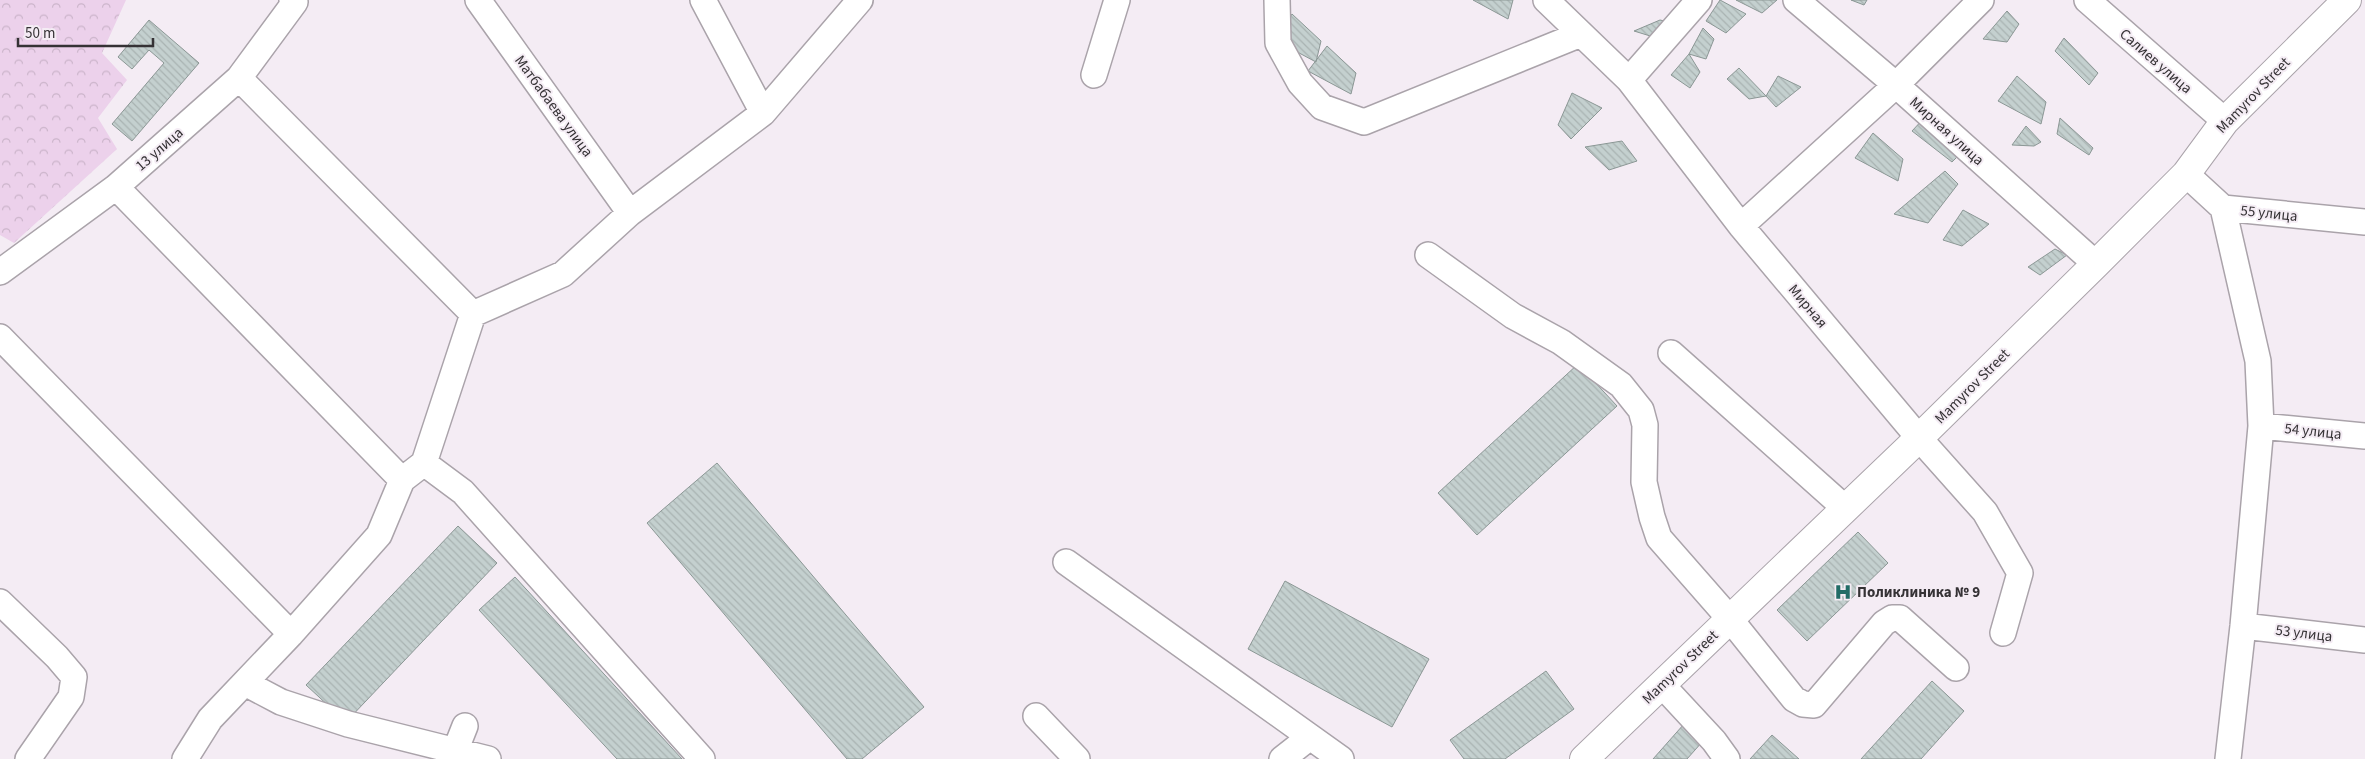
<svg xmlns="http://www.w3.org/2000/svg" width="2365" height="759" viewBox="0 0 2365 759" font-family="'Source Sans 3',sans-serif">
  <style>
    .forest { fill: url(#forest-crowns) }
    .building { fill: url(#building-back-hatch); stroke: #8b9795 }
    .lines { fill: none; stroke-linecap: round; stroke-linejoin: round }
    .minor-casing { stroke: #aaa3aa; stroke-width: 28 }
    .major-casing { stroke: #aaa3aa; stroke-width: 30 }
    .minor { stroke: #fff; stroke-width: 25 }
    .major { stroke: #fff; stroke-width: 28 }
    .labels { text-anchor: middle; stroke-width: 4; stroke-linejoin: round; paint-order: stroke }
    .street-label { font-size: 15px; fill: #353235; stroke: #f4ecf4 }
    .poi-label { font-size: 15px; font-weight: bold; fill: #353235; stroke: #f4ecf4; text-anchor: start }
  </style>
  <defs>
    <pattern id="forest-crowns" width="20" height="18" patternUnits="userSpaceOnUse" patternTransform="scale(1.25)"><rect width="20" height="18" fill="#ecd1eb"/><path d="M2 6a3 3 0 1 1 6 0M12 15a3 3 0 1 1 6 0" fill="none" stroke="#cbb4ca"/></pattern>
    <pattern id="building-back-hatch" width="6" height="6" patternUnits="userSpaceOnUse" patternTransform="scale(1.25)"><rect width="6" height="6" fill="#c4d0cf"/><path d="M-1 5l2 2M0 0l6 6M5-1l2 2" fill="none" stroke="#a9b3b2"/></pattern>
  </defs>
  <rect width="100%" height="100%" fill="#f4ecf4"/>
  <path class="forest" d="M0 0H126L102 53 127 80 98 118 117 149 14 243 0 235Z"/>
  <path class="building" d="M1473 0H1513L1508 19Z
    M1720 0 1746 14 1726 33 1706 21Z
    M1736 0H1777L1762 13Z
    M1851 0H1867L1864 5Z
    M2007 11 2019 24 2007 42 1983 39Z
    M1292 14 1321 41 1316 62 1273 39Z
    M149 20 199 63 132 141 112 124 164 63 149 50 132 69 118 57Z
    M1660 20 1673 23 1660 39 1634 31Z
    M1703 28 1714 39 1706 59 1689 54Z
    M2064 38 2098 73 2089 85 2055 51Z
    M1327 46 1356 73 1351 94 1308 71Z
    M1689 54 1700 72 1690 88 1671 75Z
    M1739 68 1766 96 1749 99 1727 79Z
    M1778 76 1801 87 1776 107 1766 96Z
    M2017 76 2046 102 2041 124 1998 101Z
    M1572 93 1602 108 1571 139 1558 125Z
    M1925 117 1962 152 1952 162 1912 131Z
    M2060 118 2093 148 2089 155 2057 134Z
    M2026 126 2041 142 2034 146 2012 145Z
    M1873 133 1903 159 1898 181 1855 158Z
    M1622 141 1637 161 1609 170 1585 147Z
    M1945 171 1958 184 1928 223 1894 214Z
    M1963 210 1989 224 1962 246 1943 240Z
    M2055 249 2067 255 2040 275 2028 267Z
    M1578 364 1617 406 1477 535 1438 493Z
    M717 463 924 707 862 759H847L647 523Z
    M458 526 497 563 346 722 306 685Z
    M1858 532 1888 563 1807 641 1777 610Z
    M515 577 682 759H617L479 610Z
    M1285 581 1429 659 1392 727 1248 649Z
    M1546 671 1574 709 1505 759H1464L1450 740Z
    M1932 681 1964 711 1921 759H1861Z
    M1684 724 1703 741 1687 759H1653Z
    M1772 735 1799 759H1750Z"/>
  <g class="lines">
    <g class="minor-casing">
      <path id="minor" d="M478 0 630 213
        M703 0 763 113
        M1277 0 1278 43 1300 83 1322 107 1364 122 1581 34
        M1546 0 1629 80 1741 226 1919 438 1985 512 2020 573 2003 633
        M1796 0 1896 85 2096 264
        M2087 0 2225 121
        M1094 75 1117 0
        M239 78 473 314
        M1629 80 1699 0
        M2186 174 2223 208 2365 222
        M116 187 402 480
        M2223 208 2258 361 2261 426 2243 626 2228 759
        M1741 226 1896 85 1981 0
        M1428 255 1513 316 1561 342 1621 385 1641 410 1645 425 1644 482 1652 517 1659 538 1730 619 1794 699 1803 704 1814 705 1884 623 1892 618H1900L1956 668
        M0 272 116 187 239 78 295 2 292 0
        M0 337 291 634
        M1671 353 1845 508
        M2261 426 2365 436
        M424 463 463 492 702 759
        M1066 562 1341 759
        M0 602 57 657 74 677 71 697 28 759
        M2243 626 2365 640
        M245 683 281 702 348 724 488 759
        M1662 685 1714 741 1727 759
        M1036 716 1077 759
        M185 759 210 719 291 634 379 535 402 480 424 463 473 314 563 274 630 213 763 113 860 0
        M452 759 465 726
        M1282 759 1310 737"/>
    </g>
    <g class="major-casing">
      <path id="major" d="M1584 759 1919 438 2096 264 2186 174 2225 121 2347 0"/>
    </g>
    <use href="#minor" class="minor"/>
    <use href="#major" class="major"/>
  </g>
  <defs>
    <g id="hospital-bare" transform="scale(1.35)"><path d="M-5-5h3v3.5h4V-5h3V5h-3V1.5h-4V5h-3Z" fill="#216c66" stroke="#f4ecf4" stroke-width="2.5" paint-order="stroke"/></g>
  </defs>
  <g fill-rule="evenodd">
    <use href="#hospital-bare" x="1843" y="592"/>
  </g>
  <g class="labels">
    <g class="street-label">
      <text transform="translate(2156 61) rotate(41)" y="5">Салиев улица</text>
      <text transform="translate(2253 95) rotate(-46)" y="5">Mamyrov Street</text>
      <text transform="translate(554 106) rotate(54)" y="5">Матбабаева улица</text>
      <text transform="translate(1947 131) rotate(42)" y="5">Мирная улица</text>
      <text transform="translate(159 149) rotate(-41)" y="5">13 улица</text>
      <text transform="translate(2269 213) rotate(6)" y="5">55 улица</text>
      <text transform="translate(1808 306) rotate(50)" y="5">Мирная</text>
      <text transform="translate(1972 386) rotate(-45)" y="5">Mamyrov Street</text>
      <text transform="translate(2313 431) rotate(6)" y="5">54 улица</text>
      <text transform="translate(2304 633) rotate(7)" y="5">53 улица</text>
      <text transform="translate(1680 667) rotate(-44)" y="5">Mamyrov Street</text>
    </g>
    <g class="poi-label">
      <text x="1857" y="597">Поликлиника № 9</text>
    </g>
  </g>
  <path d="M18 38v8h135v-8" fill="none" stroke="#353235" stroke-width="2.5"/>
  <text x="25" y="38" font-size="15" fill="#353235" stroke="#f4ecf4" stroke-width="4" paint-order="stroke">50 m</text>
</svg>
